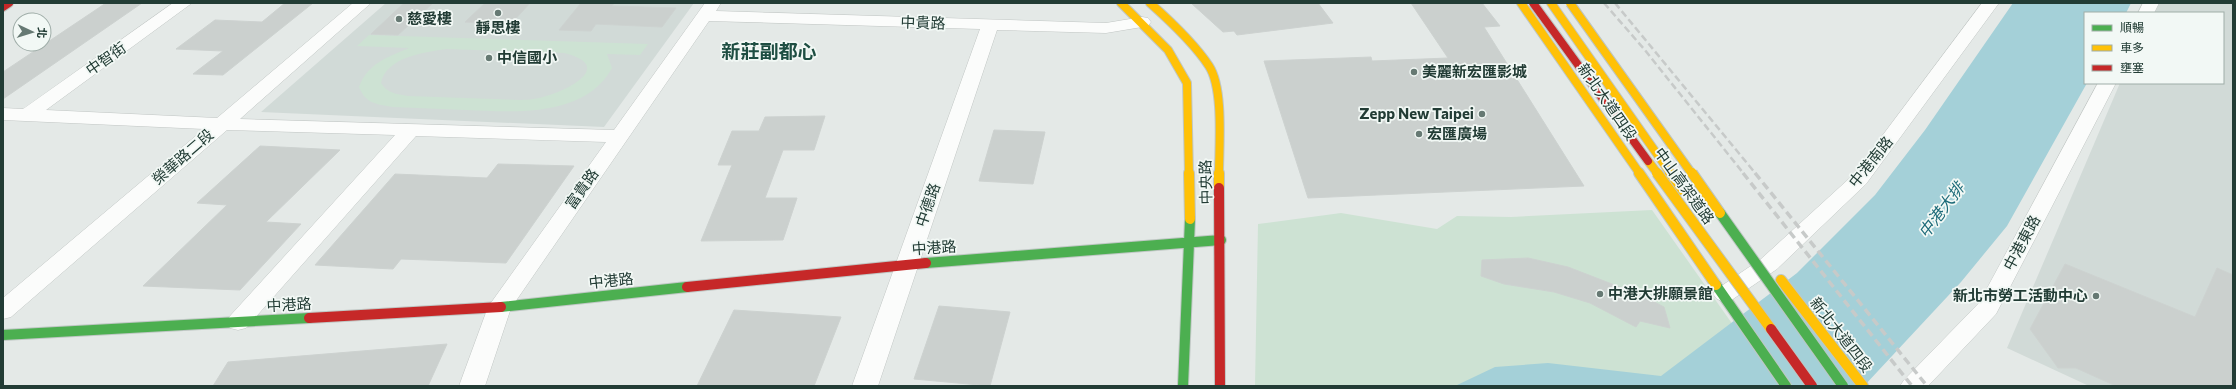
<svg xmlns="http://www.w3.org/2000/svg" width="2236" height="389" viewBox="0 0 2236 389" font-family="Commissioner,'Noto Sans TC',sans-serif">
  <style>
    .built { fill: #d1dad7 }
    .green { fill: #cde2d3; fill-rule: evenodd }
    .water { fill: #a4d0d8 }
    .building { fill: #cbd0ce; stroke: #cdd2d0 }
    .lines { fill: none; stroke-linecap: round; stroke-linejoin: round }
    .street-casing { stroke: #c1c6c4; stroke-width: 1 }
    .fast-casing { stroke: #bfc7c4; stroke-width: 12 }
    .slow-far1-casing { stroke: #bfc7c4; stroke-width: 10 }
    .slow-casing { stroke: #bfc7c4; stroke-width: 12 }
    .jam-far1-casing { stroke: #bfc7c4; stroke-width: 10 }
    .jam-casing { stroke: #bfc7c4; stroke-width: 12 }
    .street { fill: #fbfcfb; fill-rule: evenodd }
    .fast { stroke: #4caf50; stroke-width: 10 }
    .slow-far1 { stroke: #ffc107; stroke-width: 8 }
    .slow { stroke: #ffc107; stroke-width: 10 }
    .jam-far1 { stroke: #c62828; stroke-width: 8 }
    .jam { stroke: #c62828; stroke-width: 10 }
    .rail-far1 { stroke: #c7cac9; stroke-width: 2.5; stroke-dasharray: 7 3.5; stroke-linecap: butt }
    .rail { stroke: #c7cac9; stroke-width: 3.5; stroke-dasharray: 8 4.5; stroke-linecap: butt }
    .fast-bridge-casing { stroke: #bdc5c2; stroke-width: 12; stroke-linecap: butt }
    .slow-bridge-far1-casing { stroke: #bdc5c2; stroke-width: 10; stroke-linecap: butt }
    .slow-bridge-casing { stroke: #bdc5c2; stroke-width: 12; stroke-linecap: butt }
    .jam-bridge-far1-casing { stroke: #bdc5c2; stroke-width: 10; stroke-linecap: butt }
    .jam-bridge-casing { stroke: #bdc5c2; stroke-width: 12; stroke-linecap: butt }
    .fast-bridge { stroke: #4caf50; stroke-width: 10 }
    .slow-bridge-far1 { stroke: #ffc107; stroke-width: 8 }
    .slow-bridge { stroke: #ffc107; stroke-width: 10 }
    .jam-bridge-far1 { stroke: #c62828; stroke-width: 8 }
    .jam-bridge { stroke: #c62828; stroke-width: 10 }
    .poi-dot { fill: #667973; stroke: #f2f8f5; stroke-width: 1.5 }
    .labels { text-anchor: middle; stroke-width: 3.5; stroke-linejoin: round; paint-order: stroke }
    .poi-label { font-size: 15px; font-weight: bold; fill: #223c35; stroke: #f2f8f5; text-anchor: start }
    .street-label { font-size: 15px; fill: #223c35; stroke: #f2f8f5 }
    .water-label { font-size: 16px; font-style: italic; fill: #1c6a78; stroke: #f2f8f5 }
    .district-label { font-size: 19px; font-weight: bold; fill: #1e4e42; stroke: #f2f8f5 }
  </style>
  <rect width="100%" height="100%" fill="#e4e9e7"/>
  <path class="built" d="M386 3H694L604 127 261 112Z
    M2155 3H2233V386H2089L2007 348 2120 83H2223V13H2150Z"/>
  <path class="green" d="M369 35 648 44 640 55 607 54 612 68C585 118 514 112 466 110 442 109 417 108 393 107 376 104 366 104 359 87 368 63 388 57 409 48L357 46ZM447 49 564 53C621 67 558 96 533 99 521 101 506 99 494 99 465 98 436 97 408 96 396 94 387 93 381 83 386 57 425 52 447 49Z
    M1652 210 1776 386H1255L1258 224 1341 213 1437 229 1457 216 1511 217Z"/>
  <path class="water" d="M2013 3H2131L2126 13H2085V83H2087L2007 226 1961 282 1864 386H1455L1495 367 1548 363 1661 376 1797 273 1875 195 1925 130Z"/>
  <path class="building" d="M106 3H142L3 99V72Z
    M285 3H313L223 75 193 74 223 51 176 49 215 20 262 22Z
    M404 3H433L398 35 371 34Z
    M485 3H530L511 24 465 22Z
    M581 3H614L612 6 676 8 662 27 596 24 591 31 559 30Z
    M1191 3H1318L1333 23 1237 35 1234 31 1223 32Z
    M1411 3H1482L1500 26 1484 27 1584 186 1308 198 1264 61 1371 57 1372 61 1448 58Z
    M825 116 814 150H783L765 198H797L783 240 701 241 732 165H718L732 131H759L765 117Z
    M994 130 1045 132 1033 184 979 181Z
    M260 146 340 150 266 222 301 224 240 290 143 286 227 205 197 203Z
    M498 164 574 166 506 263 401 259 393 269 315 265 395 174 487 178Z
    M1528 258 1568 267 1643 296 1664 307 1670 328 1640 321 1636 327 1590 303 1554 292 1504 284 1481 276 1482 260Z
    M2065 264 2195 317 2217 268 2233 275V386H2116L2076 368H2058L2030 329Z
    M939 306 1010 312 990 386 914 379Z
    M734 310 841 317 814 386H697Z
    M447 344 428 386H213L228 362Z"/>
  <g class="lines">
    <g class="street-casing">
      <path id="street" d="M173 3H192L46 110 217 118 353 3H371L240 119 614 130 705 3H721L716 11 1106 23 1142 17 1148 18 1151 22 1148 26 1106 33 997 30 878 386H852L980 29 709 21 511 308 485 386H459L488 307 606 142 416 136 246 328 238 330 230 328 226 322 230 316 395 135 227 130 11 317 3 319V298L204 129 3 120V108L23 109Z
        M1982 3H1999L1866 184 1777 269 1733 299 1725 302 1717 299 1713 294 1717 289 1761 259 1852 176Z
        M2143 3H2159L2154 13H2138Z
        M2098 83H2116L1996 314 1928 386H1900L1904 380 1979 303Z"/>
    </g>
    <g class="fast-casing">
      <path id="fast" d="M926 263 1221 240
        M1716 285 1786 386
        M501 307 687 287
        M3 335 309 318
        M1183 386 1190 219"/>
    </g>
    <g class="slow-far1-casing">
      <path id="slow-far1" d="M1121 3 1168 50 1187 83 1189 174
        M1150 3C1168 19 1196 46 1209 66 1224 89 1219 146 1219 174
        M1521 3 1640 174
        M1551 3 1671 174"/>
    </g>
    <g class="slow-casing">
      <path id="slow" d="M1189 173 1190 219
        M1219 173V188
        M1639 173 1716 285
        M1670 173 1682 190
        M1781 280 1863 386"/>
    </g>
    <g class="jam-far1-casing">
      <path id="jam-far1" d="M3 7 9 3"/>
    </g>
    <g class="jam-casing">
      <path id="jam" d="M1219 188 1220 386
        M687 287 926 263
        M309 318 501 307"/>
    </g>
    <use href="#street" class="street"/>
    <use href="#fast" class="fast"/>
    <use href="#slow-far1" class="slow-far1"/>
    <use href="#slow" class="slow"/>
    <use href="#jam-far1" class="jam-far1"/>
    <use href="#jam" class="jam"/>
    <path class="rail-far1" d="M1604 3 1644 49 1744 174
      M1615 3 1756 174"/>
    <path class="rail" d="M1743 173 1912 386
      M1755 173 1927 386"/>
    <g class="fast-bridge-casing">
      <path id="fast-bridge" d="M1720 213 1843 386"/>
    </g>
    <g class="slow-bridge-far1-casing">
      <path id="slow-bridge-far1" d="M1570 3 1692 174
        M1648 161 1658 174"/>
    </g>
    <g class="slow-bridge-casing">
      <path id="slow-bridge" d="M1657 173 1771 329
        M1692 173 1720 213"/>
    </g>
    <g class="jam-bridge-far1-casing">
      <path id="jam-bridge-far1" d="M1533 3 1648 161"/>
    </g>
    <g class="jam-bridge-casing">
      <path id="jam-bridge" d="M1771 329 1812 386"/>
    </g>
    <use href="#fast-bridge" class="fast-bridge"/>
    <use href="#slow-bridge-far1" class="slow-bridge-far1"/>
    <use href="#slow-bridge" class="slow-bridge"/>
    <use href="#jam-bridge-far1" class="jam-bridge-far1"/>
    <use href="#jam-bridge" class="jam-bridge"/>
  </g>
  <g class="poi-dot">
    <circle cx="498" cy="13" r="4"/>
    <circle cx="399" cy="19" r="4"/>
    <circle cx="489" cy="58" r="4"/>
    <circle cx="1414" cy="72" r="4"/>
    <circle cx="1482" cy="114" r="4"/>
    <circle cx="1419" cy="134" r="4"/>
    <circle cx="1600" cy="294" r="4"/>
    <circle cx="2096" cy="296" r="4"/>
  </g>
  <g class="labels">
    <g class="poi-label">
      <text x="407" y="24">慈愛樓</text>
      <text x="498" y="33" text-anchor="middle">靜思樓</text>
      <text x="497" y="63">中信國小</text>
      <text x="1422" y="77">美麗新宏匯影城</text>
      <text x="1474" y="119" text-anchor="end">Zepp New Taipei</text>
      <text x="1427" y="139">宏匯廣場</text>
      <text x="1608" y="299">中港大排願景館</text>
      <text x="2088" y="301" text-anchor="end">新北市勞工活動中心</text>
    </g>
    <g class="street-label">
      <text transform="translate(923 23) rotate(2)" y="5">中貴路</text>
      <text transform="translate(106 59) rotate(-35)" y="5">中智街</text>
      <text transform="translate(1607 102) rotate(55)" y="5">新北大道四段</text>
      <text transform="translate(183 157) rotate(-41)" y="5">榮華路二段</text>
      <text transform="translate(1871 162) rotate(-51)" y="5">中港南路</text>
      <text transform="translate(1206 182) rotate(-91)" y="5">中央路</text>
      <text transform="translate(1684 186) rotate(54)" y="5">中山高架道路</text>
      <text transform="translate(582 189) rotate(-55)" y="5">富貴路</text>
      <text transform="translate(928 205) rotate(-71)" y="5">中德路</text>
      <text transform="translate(2022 243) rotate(-62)" y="5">中港東路</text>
      <text transform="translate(934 248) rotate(-4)" y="5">中港路</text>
      <text transform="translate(611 281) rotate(-6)" y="5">中港路</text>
      <text transform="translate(289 305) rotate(-3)" y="5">中港路</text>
      <text transform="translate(1841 335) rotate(52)" y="5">新北大道四段</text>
    </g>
    <g class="water-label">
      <text transform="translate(1941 210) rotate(-53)" y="6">中港大排</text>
    </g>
    <g class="district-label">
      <text x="769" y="58">新莊副都心</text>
    </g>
  </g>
  <rect width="2236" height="389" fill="none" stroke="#223c35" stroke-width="8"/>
  <rect x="2084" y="12" width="140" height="72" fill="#f2f8f5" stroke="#9fada8"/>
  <rect x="2092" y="25" width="20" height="6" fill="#4caf50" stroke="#9fada8"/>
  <text x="2120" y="32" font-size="12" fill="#223c35">順暢</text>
  <rect x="2092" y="45" width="20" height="6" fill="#ffc107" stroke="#9fada8"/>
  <text x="2120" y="52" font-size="12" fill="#223c35">車多</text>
  <rect x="2092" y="65" width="20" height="6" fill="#c62828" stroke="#9fada8"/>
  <text x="2120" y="72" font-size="12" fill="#223c35">壅塞</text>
  <g transform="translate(32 32) rotate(94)"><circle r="19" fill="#f2f8f5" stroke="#9fada8"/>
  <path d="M0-3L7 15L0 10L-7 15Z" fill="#667973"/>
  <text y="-6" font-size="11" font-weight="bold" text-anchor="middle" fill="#223c35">北</text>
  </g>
</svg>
